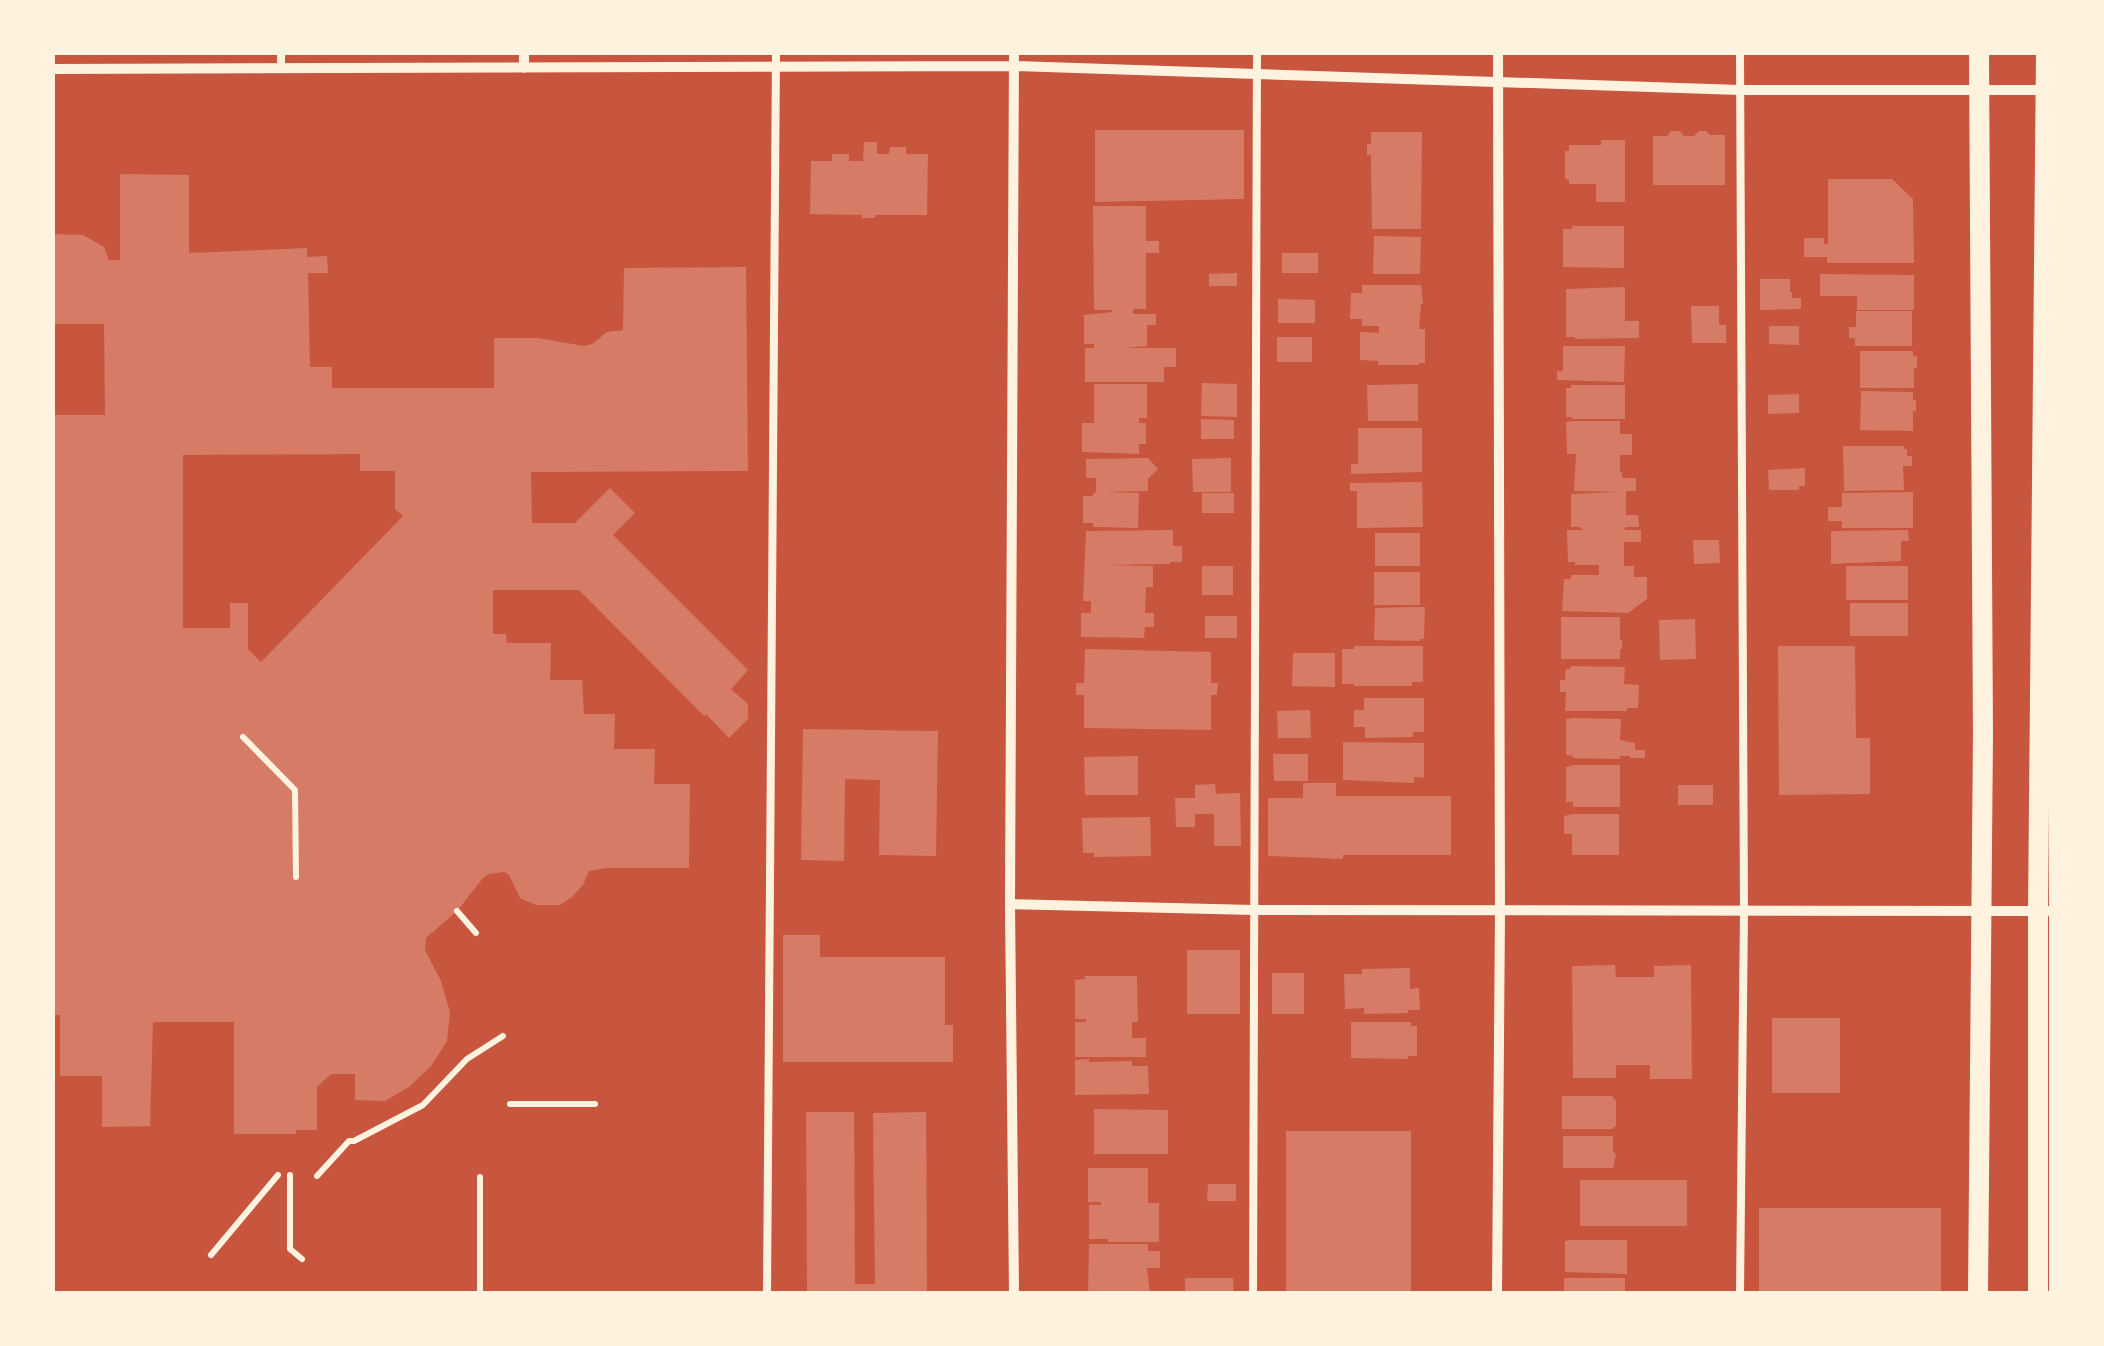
<svg xmlns="http://www.w3.org/2000/svg" width="2104" height="1346" viewBox="0 0 2104 1346" font-family="'Fira Sans',sans-serif">
  <style>
    .building { fill: #d67c66; fill-rule: evenodd }
    .lines { fill: none; stroke-linecap: round; stroke-linejoin: round }
    .path { stroke: #fff3e0; stroke-width: 6 }
    .service { stroke: #fff3e0; stroke-width: 8 }
    .minor { stroke: #fff3e0; stroke-width: 10 }
    .secondary { stroke: #fff3e0; stroke-width: 20 }
  </style>
  <rect width="100%" height="100%" fill="#c8553d"/>
  <path class="building" d="M1095 130H1244V199L1095 202Z
    M1671 131H1680L1684 136H1694L1699 131H1706L1710 135H1725V185H1653V136H1667Z
    M1371 132H1422L1421 229H1372L1371 155H1367V144H1371Z
    M1601 140H1625V202H1596V184H1569V179H1565V151H1569V145H1601Z
    M864 142H877V154H889L890 147H906V154H928L927 215H875V218H862V215L810 214 811 161H832V154H849V161H863Z
    M120 174 189 175V253L307 248V257L327 256 328 273H308L310 367H332V388H494V338H538L584 346 592 344 607 332 623 330 624 268 746 267 748 471 531 472 532 523H575L610 488 635 513 613 535 748 670 731 689 748 704V719L729 738 706 714 704 716 579 590H493V634H506L507 643H551L550 680H582L584 714H615L614 749H655L654 784H690L689 868H607L589 871 583 885 572 897 560 905H536L520 898 509 875 504 872 489 874 483 878 457 911 426 938 425 950 441 981 450 1012 447 1041 431 1066 409 1087 385 1101 355 1100V1074H331L317 1087V1130H296V1134H234V1022H153L150 1126 102 1127V1076H60V1015H52V415H105L104 324H52V234L83 235 104 247 109 260H120ZM360 454V471H395V509L403 516 261 662 248 649V603H230V628H183V455Z
    M1828 179H1892L1913 199 1914 263H1827V257H1804V238H1824V244H1828Z
    M1093 206H1146V241H1159V253H1146V309H1133V314H1156V325H1147V346L1127 348H1176V367H1164V382H1085V348H1094V344H1084V315L1112 312V310H1094Z
    M1572 226H1624V268L1563 267V229H1572Z
    M1374 236 1421 237 1420 274H1373Z
    M1282 253H1318V273H1282Z
    M1237 273V286H1209V274Z
    M1820 274 1914 275V310H1857V296H1820Z
    M1760 279H1790V292H1792V298H1801V309L1760 310Z
    M1362 285H1421L1423 304H1421L1419 329H1425V363H1419V365H1378V361L1360 360V332L1379 333V326H1362V319H1350L1351 293H1362Z
    M1625 287V321H1639V338L1575 339V337H1566V289Z
    M1278 299 1315 300V323H1278Z
    M1691 306H1719V325H1726V343H1692Z
    M1856 311H1912V346H1855V338H1849V327H1856Z
    M1769 326H1799V345L1769 344Z
    M1277 337H1312V362H1277Z
    M1563 346H1625L1624 382 1557 380V371H1563Z
    M1860 351H1913V356H1917V368H1914V388H1860Z
    M1202 383 1237 384V417L1201 416Z
    M1094 384H1147V418H1139V423H1146V444H1139V454L1082 452V423H1094Z
    M1418 384V421H1368L1367 385Z
    M1571 385H1625V419H1572V417H1566V388H1571Z
    M1861 391 1913 392V400H1916V411H1913V431L1860 430Z
    M1799 394V413L1768 414V395Z
    M1201 419 1234 420V439H1201Z
    M1575 421H1620V434H1632V455H1620V472H1622V478H1636V491H1626V515H1638L1639 527H1626L1624 530H1641V542H1624V566H1634V577H1647V599L1628 613 1562 611 1564 579H1571V575H1599V565H1575V562H1568L1567 530H1584L1579 527H1571V494L1619 492 1574 491 1576 454H1567L1566 422Z
    M1358 428H1422V472L1351 474V464H1358Z
    M1843 446H1904V449H1907V456H1912V466H1903L1904 490 1844 491Z
    M1148 458 1158 469 1148 479V491L1104 492 1139 493 1138 528 1093 527V523H1083V496H1093V493H1096V478H1086V459Z
    M1231 458V492H1193L1192 459Z
    M1805 468V486H1799V490H1769L1768 470Z
    M1422 482 1423 527 1357 528V491H1350V483Z
    M1913 492V528H1842V521H1828V507H1842V493Z
    M1202 493H1234V513H1202Z
    M1173 530V546H1182V562H1170V564L1105 565 1153 566V587H1146L1145 613H1154V627H1145L1144 638 1081 637V613H1091V601H1083L1086 531Z
    M1908 530 1909 541H1901V561L1831 564V531Z
    M1375 533H1420V566H1375Z
    M1693 540H1719L1720 563 1694 564Z
    M1202 566H1233V595H1202Z
    M1846 566H1908V600H1846Z
    M1374 572H1420V605H1374Z
    M1850 603H1908V636H1850Z
    M1416 607H1425L1424 639H1420V641L1374 640 1375 608Z
    M1205 616H1237V638H1205Z
    M1561 617H1620V640H1622V649H1620V659H1561Z
    M1695 619 1696 659 1660 660 1659 620Z
    M1354 646H1423V682H1412V686H1354V684H1342V649H1354Z
    M1778 646H1855L1856 738H1870V794L1779 795Z
    M1085 649 1211 652V683H1218L1217 695H1211V730L1084 728V695H1076V683H1084Z
    M1293 653H1335V687L1292 686Z
    M1571 666 1625 667 1624 684 1639 685 1638 708H1627V711H1565L1566 692H1560V680H1565L1566 669H1570Z
    M1364 698H1424V732H1413V737L1365 738V727H1354V710H1364Z
    M1310 710 1311 738H1278L1277 711Z
    M1574 718 1621 719 1620 740 1635 743V750H1645V758H1630V756H1620V759L1573 758V756L1566 755V719Z
    M803 729 938 731 936 856 879 855 880 780 845 779 844 861 801 860Z
    M1343 742 1424 743V778L1414 777V783L1343 780Z
    M1273 754H1308V781H1274Z
    M1138 756V795H1085L1084 757Z
    M1574 765H1620V807H1573V802H1566V767Z
    M1303 783H1336V796H1451V855H1343V859L1268 856V798H1303Z
    M1215 784 1216 794 1240 793 1241 846H1214V814H1195V827H1176L1175 798H1195V785Z
    M1678 785H1713V805H1678Z
    M1573 814H1619V855H1572V834H1564V816Z
    M1150 817 1151 856 1094 857V853H1083L1082 818Z
    M783 935H820V957H945V1025H953V1062H783Z
    M1187 950H1240V1014H1187Z
    M1615 965 1616 977H1654V966L1691 965 1692 1079H1650V1065H1616V1078H1573L1572 966Z
    M1410 968V989L1419 988 1420 1010H1408V1013L1364 1014V1008L1345 1009 1344 974H1362V969Z
    M1272 973H1304V1014H1272Z
    M1085 976H1137L1138 1022H1132V1038H1146V1057H1075V1022H1086V1019H1075V980L1085 979Z
    M1772 1018H1840V1093H1772Z
    M1351 1022H1411V1026H1417V1056H1408V1059L1351 1058Z
    M1089 1059V1062L1132 1061V1066H1148L1149 1094 1075 1095V1060Z
    M1562 1096H1612L1616 1101V1126L1612 1129H1562Z
    M1094 1109 1168 1110V1154H1094Z
    M806 1112H854L855 1284H875L873 1113 926 1112 927 1294H807Z
    M1286 1131H1411V1294H1286Z
    M1563 1136H1613V1151L1616 1155 1613 1168H1563Z
    M1088 1168H1148V1203H1159V1242H1108V1239H1089V1205H1101V1202H1088Z
    M1580 1180H1687V1226H1580Z
    M1208 1184H1236V1201H1207Z
    M1759 1208H1941V1294H1759Z
    M1572 1240H1627V1274L1565 1272V1241Z
    M1089 1244H1148V1251H1160V1268H1147L1150 1294H1088Z
    M1185 1278H1233L1234 1294H1185Z
    M1564 1278H1625V1294H1564Z"/>
  <g class="lines">
    <path class="path" d="M243 737 295 790 296 877
      M457 911 476 933
      M510 1104H595
      M290 1175V1249L302 1259
      M317 1176 349 1141H354L423 1105 467 1059 503 1036
      M480 1177V1294
      M211 1255 278 1175"/>
    <path class="service" d="M281 52V68
      M1740 52 1744 911 1740 1294
      M767 1294 776 52
      M1253 1294 1257 52"/>
    <path class="minor" d="M524 52V68
      M52 69 1014 66 1740 90H2046
      M1010 904 1254 910 2052 911
      M1014 1294 1010 904 1014 52
      M1497 1294 1500 912 1498 52"/>
    <path class="secondary" d="M1978 1294 1983 734 1979 52
      M2038 1294V911L2046 52"/>
  </g>
  <rect width="2104" height="1346" fill="none" stroke="#fff3e0" stroke-width="110"/>
</svg>
